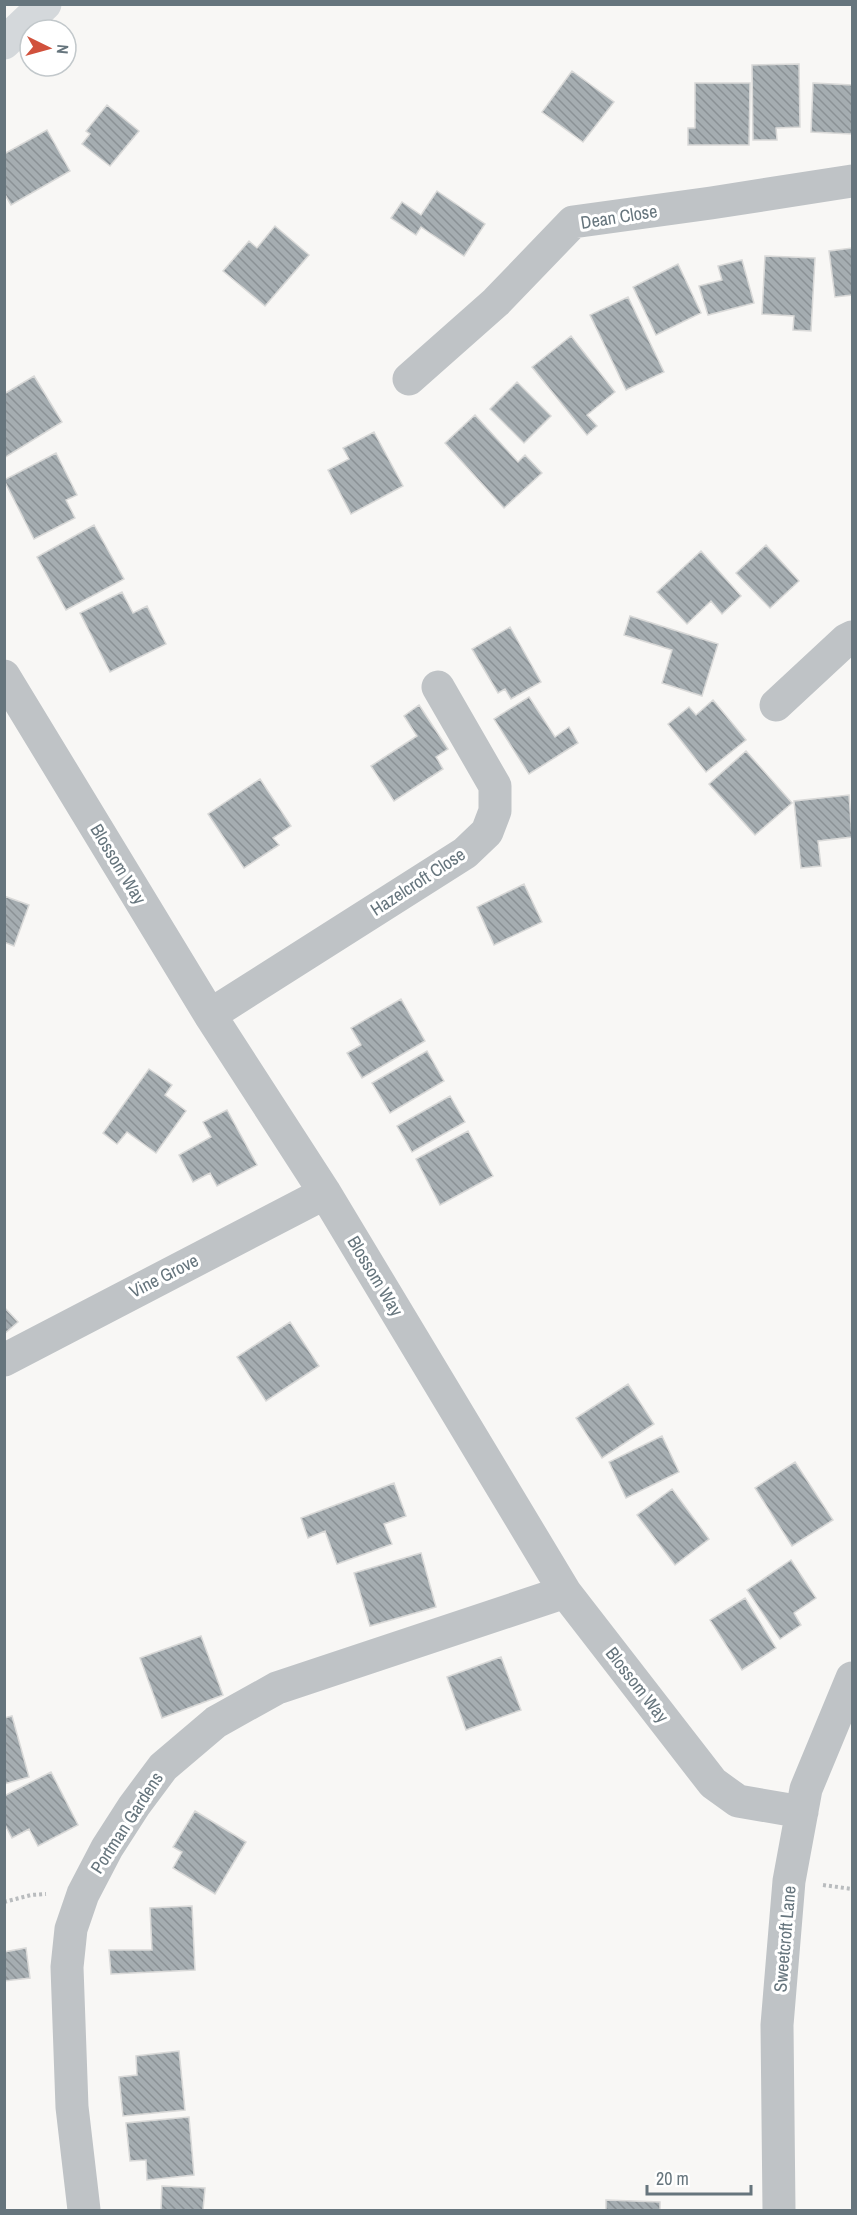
<svg xmlns="http://www.w3.org/2000/svg" width="857" height="2215" viewBox="0 0 857 2215" font-family="'Archivo Narrow',sans-serif">
  <style>
    .building { fill: url(#building-back-hatch); stroke: #d9d9d8; stroke-width: 1.5 }
    .lines { fill: none; stroke-linecap: round; stroke-linejoin: round }
    .path { stroke: #b9bcbe; stroke-width: 4; stroke-dasharray: 3 3; stroke-linecap: butt }
    .street { stroke: #bfc3c6; stroke-width: 33 }
    .secondary { stroke: #d4d8db; stroke-width: 33 }
    .labels { text-anchor: middle; stroke-width: 6; stroke-linejoin: round; paint-order: stroke }
    .street-label { font-size: 18px; fill: #66757d; stroke: #fff }
  </style>
  <defs>
    <pattern id="building-back-hatch" width="6" height="6" patternUnits="userSpaceOnUse" patternTransform="scale(1.5)"><rect width="6" height="6" fill="#a5adb1"/><path d="M-1 5l2 2M0 0l6 6M5-1l2 2" fill="none" stroke="#8a9195"/></pattern>
  </defs>
  <rect width="100%" height="100%" fill="#f8f7f5"/>
  <path class="building" d="M799 64 800 127 776 128 777 140H753L752 65Z
    M572 71 614 102 583 142 542 112Z
    M695 83H750L749 145H688V128H695Z
    M813 83 852 85V134L811 132Z
    M107 105 139 131 110 166 82 144 90 134 86 131Z
    M47 130 70 171 11 205 4 193V154Z
    M437 191 485 224 464 256 421 227 416 235 391 218 402 202 421 215Z
    M275 226 309 255 265 306 223 271 249 241 257 248Z
    M852 248V295L835 297 829 251Z
    M765 256 815 258 811 331 793 330 794 316 762 314Z
    M742 260 754 303 708 315 699 286 722 280 718 266Z
    M678 264 701 313 656 335 633 287Z
    M628 297 664 372 626 390 590 315Z
    M571 336 615 392 587 415 597 426 587 435 532 367Z
    M34 376 62 422 4 458V394Z
    M517 382 551 416 524 443 490 409Z
    M475 415 518 462 525 455 542 473 504 508 445 443Z
    M374 432 403 486 351 514 328 470 349 459 343 448Z
    M56 453 77 495 66 500 75 518 34 539 4 480Z
    M94 525 124 579 66 610 37 557Z
    M766 545 799 581 770 608 736 573Z
    M701 551 741 596 722 614 711 601 687 624 657 592Z
    M122 592 133 613 147 606 166 644 110 672 80 613Z
    M630 616 718 644 702 696 662 683 672 650 624 635Z
    M510 627 541 682 511 699 505 689 498 693 472 649Z
    M529 697 555 737 569 727 578 743 529 774 494 719Z
    M713 700 746 740 706 772 668 724 689 707 696 715Z
    M419 705 448 749 436 757 443 769 394 801 371 766 417 736 404 716Z
    M746 751 792 803 755 835 709 784Z
    M260 779 291 826 273 838 279 845 244 868 208 814Z
    M849 795 852 837 818 841 821 866 801 868 794 801Z
    M524 884 542 922 494 945 477 907Z
    M4 896 29 905 14 946 4 942Z
    M401 999 425 1041 362 1078 347 1053 361 1045 351 1028Z
    M427 1051 444 1081 390 1113 372 1083Z
    M149 1069 172 1085 165 1095 186 1111 156 1153 127 1132 117 1144 103 1133Z
    M450 1096 465 1122 412 1152 397 1126Z
    M227 1110 257 1165 217 1186 210 1173 193 1182 179 1155 211 1137 203 1122Z
    M468 1131 493 1176 440 1205 416 1159Z
    M4 1307 18 1322 4 1334Z
    M290 1322 319 1366 266 1401 237 1357Z
    M628 1384 654 1424 602 1458 576 1418Z
    M662 1436 679 1472 626 1498 609 1462Z
    M795 1462 833 1520 792 1546 755 1488Z
    M394 1483 406 1516 384 1524 392 1544 337 1564 325 1531 308 1538 301 1518Z
    M672 1489 709 1539 675 1565 637 1515Z
    M421 1553 436 1607 370 1626 354 1573Z
    M791 1560 816 1598 794 1613 801 1625 780 1639 747 1590Z
    M745 1598 776 1648 742 1670 710 1620Z
    M201 1636 223 1695 162 1718 140 1658Z
    M501 1657 521 1710 466 1730 447 1677Z
    M12 1716 29 1777 4 1784V1718Z
    M51 1772 78 1825 38 1846 29 1829 12 1838 4 1823V1796Z
    M195 1811 246 1842 215 1894 173 1868 182 1852 173 1847Z
    M192 1906 195 1970 111 1974 109 1950H152L150 1908Z
    M26 1948 30 1978 4 1981V1952Z
    M179 2051 185 2110 123 2116 119 2077 137 2075 136 2056Z
    M189 2117 194 2175 147 2180 146 2160 130 2161 126 2123Z
    M162 2186 205 2188 203 2210H161Z
    M606 2200 660 2202V2210H606Z"/>
  <g class="lines">
    <path class="path" d="M823 1885 852 1889
      M4 1902 31 1895 46 1894"/>
    <path class="street" d="M409 379 496 302 573 222 711 203 852 181
      M4 676 210 1015 325 1193 565 1592 713 1783 738 1801 802 1812
      M776 705 846 640 852 637
      M210 1015 465 853 487 832 495 811V786L438 687
      M4 1360 325 1193
      M84 2210 72 2107 67 1967 71 1929 83 1894 107 1848 134 1806 163 1767 216 1722 277 1688 565 1592
      M779 2210 777 2025 789 1881 806 1789 852 1678"/>
    <path class="secondary" d="M4 43 45 4"/>
  </g>
  <g class="labels">
    <g class="street-label">
      <text transform="translate(619 217) rotate(-9)" y="6">Dean Close</text>
      <text transform="translate(118 864) rotate(59)" y="6">Blossom Way</text>
      <text transform="translate(418 882) rotate(-33)" y="6">Hazelcroft Close</text>
      <text transform="translate(164 1276) rotate(-27)" y="6">Vine Grove</text>
      <text transform="translate(375 1276) rotate(59)" y="6">Blossom Way</text>
      <text transform="translate(637 1685) rotate(52)" y="6">Blossom Way</text>
      <text transform="translate(127 1823) rotate(-57)" y="6">Portman Gardens</text>
      <text transform="translate(785 1939) rotate(-85)" y="6">Sweetcroft Lane</text>
    </g>
  </g>
  <rect width="857" height="2215" fill="none" stroke="#66757d" stroke-width="12"/>
  <g transform="translate(48 48) rotate(95)"><circle r="28" fill="#ffffff" stroke="#c2c8cb" stroke-width="1.5"/>
  <path d="M0-4.5L10 22L0 15L-10 22Z" fill="#d1513c"/>
  <text y="-9" font-size="16" font-weight="bold" text-anchor="middle" fill="#66757d">N</text>
  </g>
  <path d="M647 2185v9h104v-9" fill="none" stroke="#66757d" stroke-width="3"/>
  <text x="656" y="2185" font-size="18" fill="#66757d" stroke="#ffffff" stroke-width="4.5" paint-order="stroke">20 m</text>
</svg>
